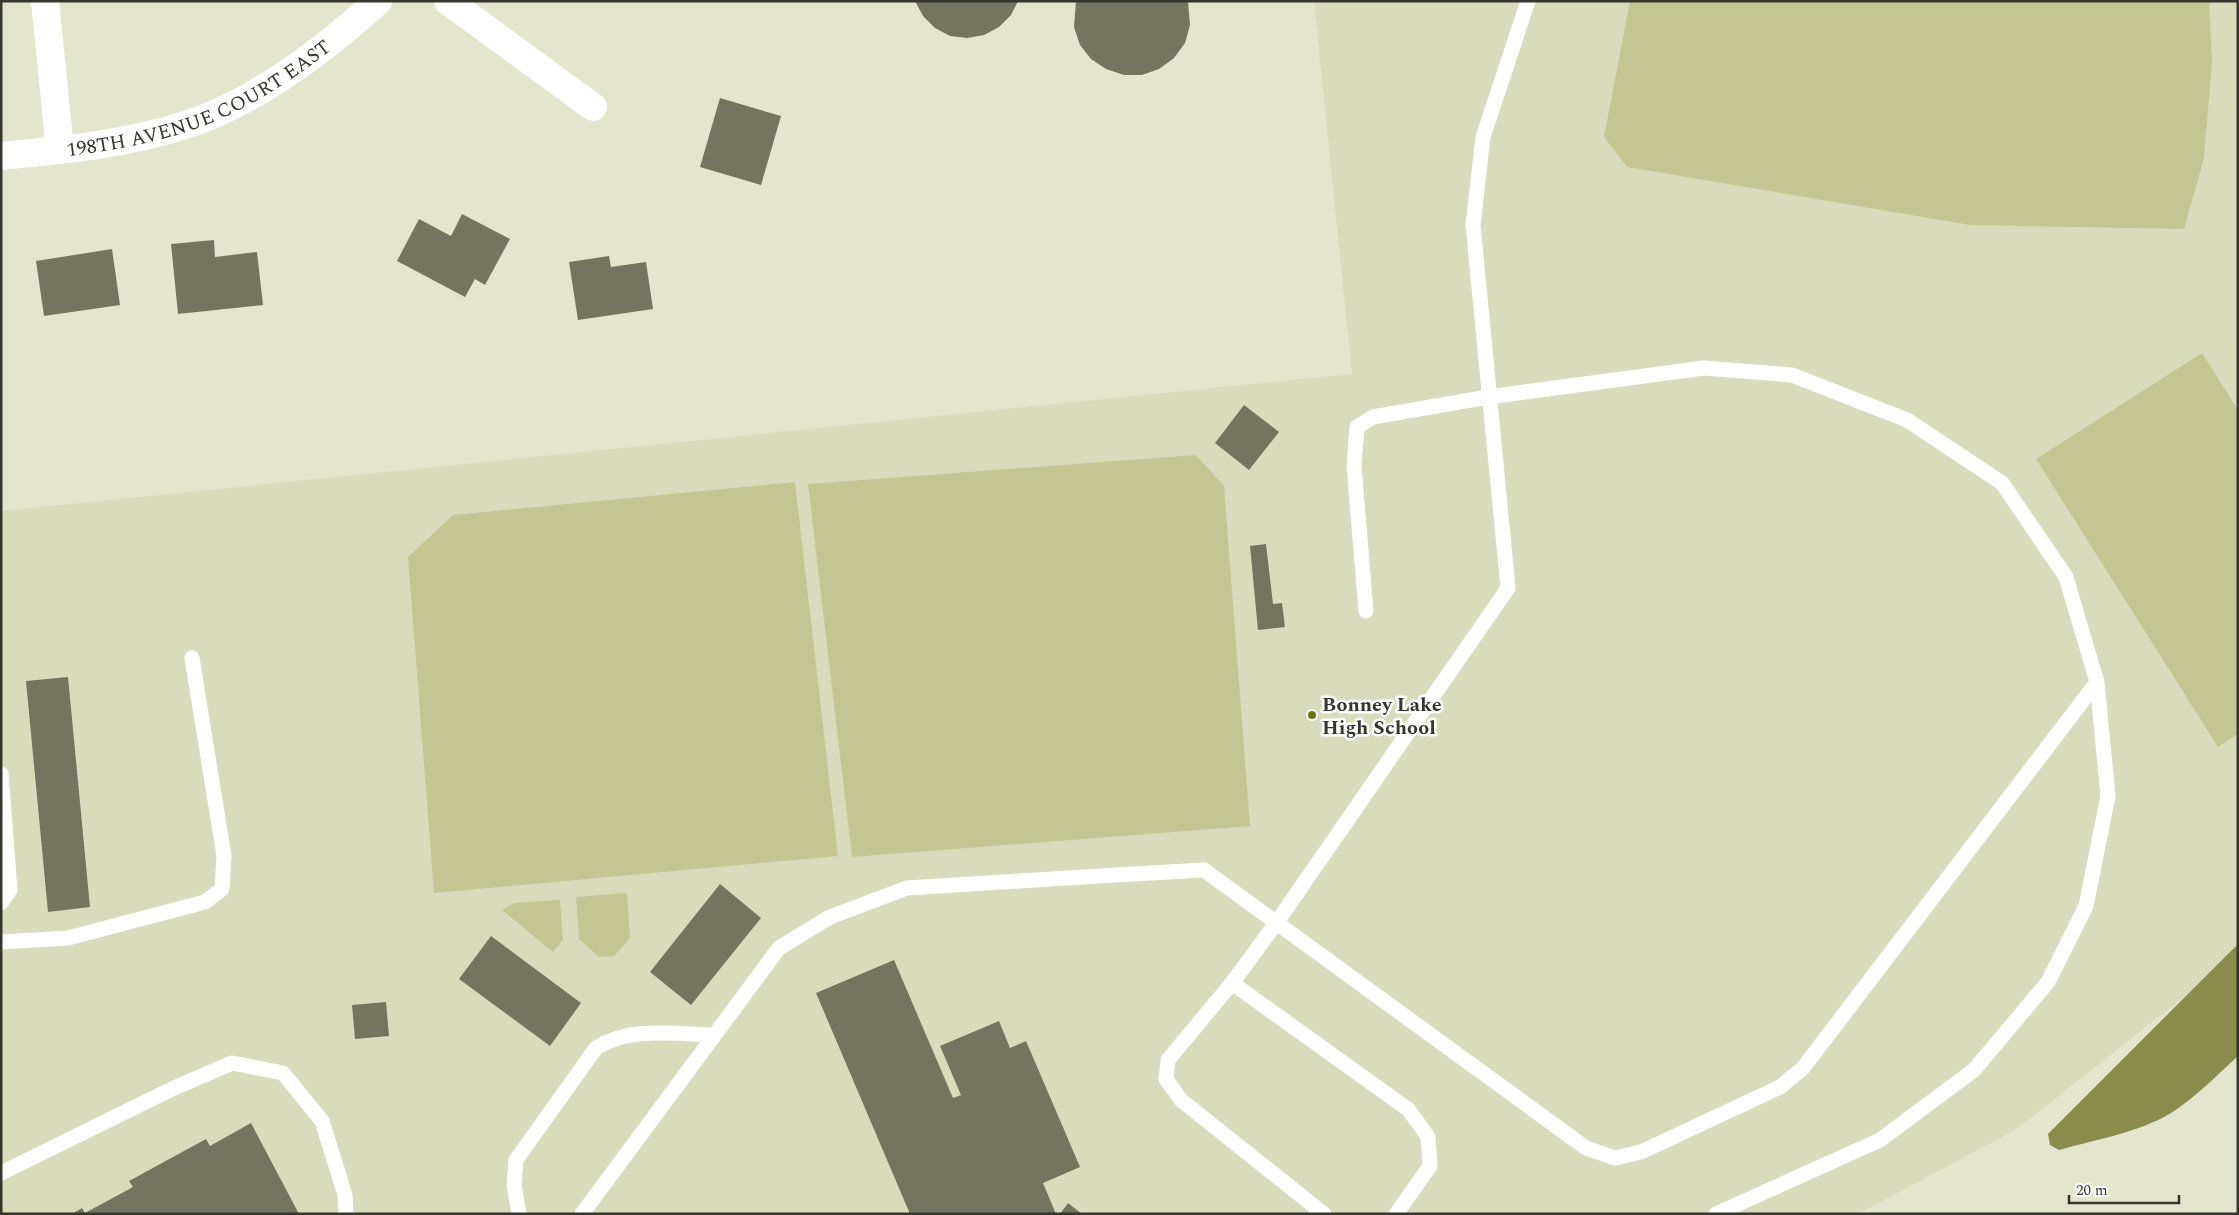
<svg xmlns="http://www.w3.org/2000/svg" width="2239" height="1215" viewBox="0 0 2239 1215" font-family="Spectral,serif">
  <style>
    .built { fill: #d9dcbc }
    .green { fill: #c3c693 }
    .water { fill: #898c4c }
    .building { fill: #73755f }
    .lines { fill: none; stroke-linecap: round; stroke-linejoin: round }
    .lane { stroke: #fff; stroke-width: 15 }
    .street { stroke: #fff; stroke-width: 28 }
    .poi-dot { fill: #6e7116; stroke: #fff; stroke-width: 2 }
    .labels { text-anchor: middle; stroke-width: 5; stroke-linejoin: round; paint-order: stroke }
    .street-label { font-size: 20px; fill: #35362c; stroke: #fff }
    .poi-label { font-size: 20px; font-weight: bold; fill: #35362c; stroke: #fff; text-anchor: start }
  </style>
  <rect width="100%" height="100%" fill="#e3e5cd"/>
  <path class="built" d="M1314 1H2238V954L2017 1129 1858 1214H1V511L1352 374Z"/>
  <path class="green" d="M1630 1H2209L2212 62 2204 158 2184 229 1970 225 1627 167 1604 137Z
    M2202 353 2238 410V734L2218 747 2036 459Z
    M1196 455 1224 486 1250 826 852 857 808 484Z
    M795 482 838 856 434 893 408 557 453 515Z
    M627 893 630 938 614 956 599 957 579 939 576 897Z
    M560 900 563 940 553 952 502 910 514 903Z"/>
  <path class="water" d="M2238 944V1056C2217 1075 2196 1097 2171 1113 2140 1132 2094 1140 2059 1150L2050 1145 2048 1134Z"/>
  <path class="building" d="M915 1H1018L1011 15 999 27 984 35 967 38 950 36 935 28 923 16Z
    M1076 1H1188L1190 25 1185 43 1174 58 1159 69 1142 75H1124L1106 69 1091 59 1080 45 1074 27Z
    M720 98 781 116 761 185 700 167Z
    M462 214 510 239 485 285 475 279 465 297 397 261 419 219 451 236Z
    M214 240 215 257 257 252 263 305 178 314 171 244Z
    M112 249 120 305 44 316 36 261Z
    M609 256 611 267 646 262 653 309 578 320 569 262Z
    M1244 405 1279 432 1249 470 1215 443Z
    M1266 544 1273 604 1282 603 1285 627 1258 630 1250 546Z
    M68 677 90 907 48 912 26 681Z
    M720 884 761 918 691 1005 650 972Z
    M491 936 581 1003 550 1046 459 979Z
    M894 960 953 1098 961 1095 940 1046 999 1021 1010 1048 1026 1041 1080 1167 1043 1183 1056 1214H910L816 993Z
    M386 1002 389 1036 355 1039 352 1005Z
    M251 1123 299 1214H72L82 1208 85 1213 133 1187 129 1181 206 1139 210 1146Z
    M1068 1203 1082 1214H1060Z"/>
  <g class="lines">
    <path class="lane" d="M1366 611 1354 466 1357 427 1373 417 1488 397 1704 368 1792 375 1907 420 2002 483 2066 577 2097 682 2108 796 2086 906 2048 982 1974 1070 1880 1140 1716 1214
      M1 774 10 890 1 903
      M1 942 68 938 205 902 222 889 224 856 192 658
      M1232 983 1409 1110 1428 1137 1430 1166 1396 1214
      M1 1173 174 1088 232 1063 283 1073 322 1121 345 1195 346 1214
      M519 1214 514 1185 516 1160 596 1048C630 1026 675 1034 714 1035
      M582 1214 779 948 830 917 907 888 1115 875 1204 870 1586 1148 1615 1158 1641 1152 1780 1087 1803 1068 2097 682
      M1324 1214 1181 1100 1166 1079 1168 1060 1232 983 1277 922 1508 588 1473 225 1483 137 1528 1"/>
    <g class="street">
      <path d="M45 1 60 150"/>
      <path d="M448 1 593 107"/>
      <path id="s1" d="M1 156C64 150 128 144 188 124 256 102 325 49 378 1"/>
    </g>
  </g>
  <circle class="poi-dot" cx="1312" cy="715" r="5"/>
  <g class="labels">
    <g class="street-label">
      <text dy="7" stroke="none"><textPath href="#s1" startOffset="209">198TH AVENUE COURT EAST</textPath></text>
    </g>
    <g class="poi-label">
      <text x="1322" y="711">Bonney Lake<tspan x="1322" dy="23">High School</tspan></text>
    </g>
  </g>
  <rect width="2239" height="1215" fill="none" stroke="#35362c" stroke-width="5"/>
  <path d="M2069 1195v8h110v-8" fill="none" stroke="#35362c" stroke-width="2.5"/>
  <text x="2076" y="1195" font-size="15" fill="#35362c" stroke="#ffffff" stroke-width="4" paint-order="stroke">20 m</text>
</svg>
